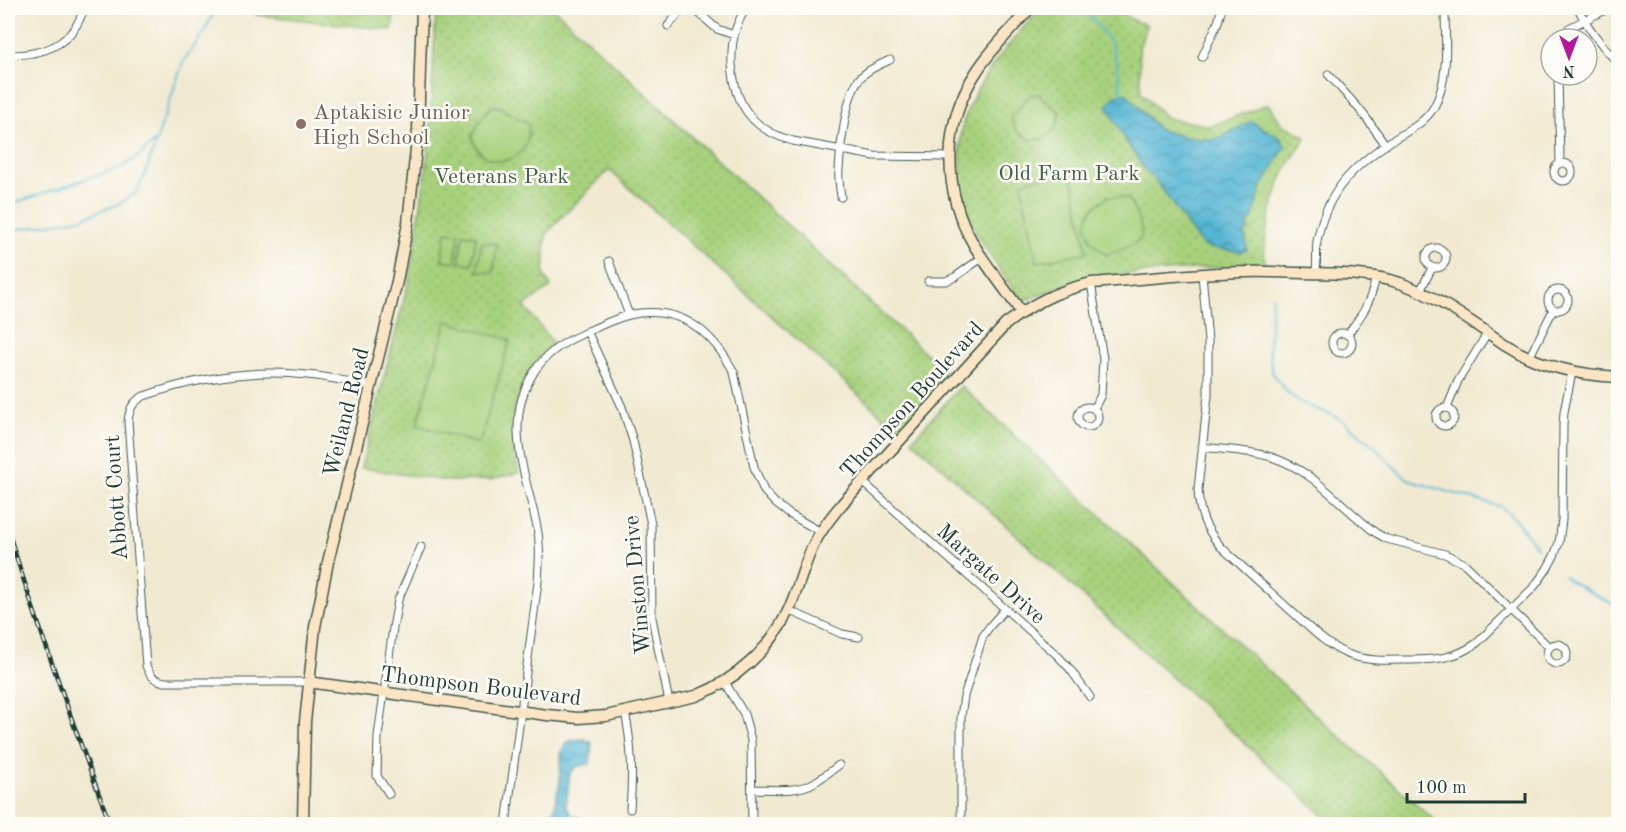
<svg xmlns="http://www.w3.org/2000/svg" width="1626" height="832" viewBox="0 0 1626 832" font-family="'Old Standard TT',serif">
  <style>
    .grass { fill: url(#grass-dots); stroke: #648758; stroke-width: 1.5 }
    .garden { fill: #a8d17d; stroke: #648758; stroke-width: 1.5 }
    .water { fill: url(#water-waves); stroke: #3a7a84; stroke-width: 1.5 }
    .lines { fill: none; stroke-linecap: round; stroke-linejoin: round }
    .stream { stroke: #55b6d4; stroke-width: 2 }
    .street-casing { stroke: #3e574c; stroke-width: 9 }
    .secondary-casing { stroke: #3e574c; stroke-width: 13 }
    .street { stroke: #fff; stroke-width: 7 }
    .secondary { stroke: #fce5c4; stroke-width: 10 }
    .rail-casing { stroke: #1f3d34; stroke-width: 4.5 }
    .rail { stroke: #fdfcf7; stroke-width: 2; stroke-dasharray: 7; stroke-linecap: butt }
    .education-dot { fill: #8d6e63; stroke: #fdfcf7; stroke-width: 2 }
    .labels { text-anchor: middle; stroke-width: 5; stroke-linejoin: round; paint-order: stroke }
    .education-label { font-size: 22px; fill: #785e54; stroke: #fdfcf7; text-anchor: start }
    .park-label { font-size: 22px; fill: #416246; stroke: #fdfcf7 }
    .street-label { font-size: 22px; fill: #1f3d34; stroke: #fdfcf7 }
  </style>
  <defs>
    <pattern id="grass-dots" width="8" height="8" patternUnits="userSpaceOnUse" patternTransform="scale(1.5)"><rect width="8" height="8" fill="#a8d17d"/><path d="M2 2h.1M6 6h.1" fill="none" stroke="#90b46d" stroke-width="1.8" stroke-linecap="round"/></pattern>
    <pattern id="water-waves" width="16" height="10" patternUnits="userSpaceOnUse" patternTransform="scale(1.5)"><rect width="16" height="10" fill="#55b6d4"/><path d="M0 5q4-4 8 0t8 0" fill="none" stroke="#4695ad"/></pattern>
  </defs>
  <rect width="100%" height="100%" fill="#fdfcf7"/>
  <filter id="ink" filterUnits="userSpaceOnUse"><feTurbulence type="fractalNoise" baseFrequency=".0167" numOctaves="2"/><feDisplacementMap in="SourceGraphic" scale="12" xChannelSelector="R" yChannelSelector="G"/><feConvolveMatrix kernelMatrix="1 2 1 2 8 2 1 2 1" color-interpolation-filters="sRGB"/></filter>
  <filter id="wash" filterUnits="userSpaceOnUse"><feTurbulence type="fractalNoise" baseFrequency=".008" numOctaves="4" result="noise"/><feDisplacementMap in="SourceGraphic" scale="24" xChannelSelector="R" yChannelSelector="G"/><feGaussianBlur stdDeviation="1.35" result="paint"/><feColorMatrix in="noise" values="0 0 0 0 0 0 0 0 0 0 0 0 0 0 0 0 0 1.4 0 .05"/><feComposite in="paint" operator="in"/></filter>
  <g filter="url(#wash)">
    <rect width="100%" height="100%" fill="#f1ead1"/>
    <path class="grass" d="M260 8H395L392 30 256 15Z
      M436 8H553L951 377 900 432 609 170 562 217 546 235 544 275 551 287 524 306 554 344C545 351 538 359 532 368 508 405 512 431 518 473L490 480 448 481 361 468 408 284 415 244 426 170 430 130Z
      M1041 8H1118L1132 20 1147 25 1139 48 1141 92 1166 118 1211 126 1268 104 1282 124 1306 137C1299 149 1290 161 1284 173 1272 199 1262 238 1265 266L1219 267 1102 276C1083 279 1066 284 1048 291 1040 294 1033 298 1025 300L1019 297C1003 274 986 253 974 228 964 207 959 185 960 161 960 147 960 134 964 120 978 76 1011 42 1041 8Z
      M961 386 1319 718 1439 824H1333L912 440Z"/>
    <path class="garden" d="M1034 94 1039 95 1060 113 1056 129 1045 138 1032 140 1017 132 1011 118 1029 96Z
      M494 106 503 108 505 111 528 123C535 166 480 175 472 136 478 126 483 111 494 106Z
      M1071 171 1087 252 1037 262 1021 182Z
      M1109 196 1129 199C1133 209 1149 234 1137 242 1130 247 1115 251 1106 255L1091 241 1086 224 1092 209Z
      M446 232 459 234 455 262 442 260Z
      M463 234 476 236 472 264 459 262Z
      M482 242 497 244 493 273 477 271Z
      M447 321 510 340 479 444 417 425Z"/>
    <path class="water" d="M1122 93 1127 94 1159 130 1190 138 1213 140 1224 136 1251 121 1282 139 1285 147 1262 186 1252 219 1247 224 1249 230 1245 232 1247 250 1240 252 1205 247 1197 239 1155 179 1147 173 1126 141 1107 106 1115 96Z
      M584 739 592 743 590 764 576 767 570 774 566 806 572 816 579 817V824H553C553 809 556 801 559 786 562 775 558 751 566 743 570 739 578 740 584 739Z"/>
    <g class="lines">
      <path class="stream" d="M1080 8C1100 25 1112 38 1117 65 1119 75 1119 84 1122 93
        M8 205 104 173C118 170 131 163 142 153 148 148 150 144 157 141
        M8 231 80 219 121 203 136 193 144 177 183 62 204 32 212 16V8
        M1272 296C1271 316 1267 351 1272 370 1276 382 1289 395 1299 401 1314 410 1331 412 1345 422 1356 431 1367 440 1377 449 1388 460 1397 472 1411 481L1502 507 1515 519 1537 548
        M1564 576 1570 581 1618 607"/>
    </g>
  </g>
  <g filter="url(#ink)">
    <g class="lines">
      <g class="street-casing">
        <path id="street" d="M693 8 717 29 734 35
          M747 8C734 24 731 43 732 64 735 105 752 130 793 141L874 156 950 157
          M775 8 779 10
          M1578 8C1588 29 1602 46 1618 63
          M668 26 683 8
          M1562 39 1569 28 1609 8
          M8 55C44 55 73 45 84 8
          M1202 57 1218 22 1222 8
          M1328 74 1361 111 1386 145
          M1558 75 1560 163
          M1554 172a9 9 0 1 1 18 0a9 9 0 1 1-18 0Z
          M841 197C840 188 838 179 839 169 840 148 846 90 862 76 869 69 881 64 890 60
          M1426 258a10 10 0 1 1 20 0a10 10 0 1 1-20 0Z
          M609 261 629 315
          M1316 273C1317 263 1316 251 1317 241 1326 193 1352 167 1391 141 1406 132 1425 123 1434 107 1450 78 1445 40 1445 8
          M1202 274 1208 341V395L1198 489C1199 514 1205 528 1221 547 1243 567 1266 588 1289 609 1307 625 1324 644 1347 654 1367 662 1390 660 1411 660 1436 660 1456 658 1477 643L1534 587 1547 569 1554 556 1559 543 1562 520 1563 425 1564 412 1572 372
          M928 281H946L955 277 983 257
          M1091 283 1103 359 1101 395 1094 408
          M1548 300a10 10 0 1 1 20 0a10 10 0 1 1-20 0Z
          M1420 291 1432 268
          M587 331 622 407 633 441 651 524 652 618 669 702
          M1332 343a10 10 0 1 1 20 0a10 10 0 1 1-20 0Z
          M1347 335C1363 314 1370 304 1376 277
          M1529 358 1553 310
          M1078 417a10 10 0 1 1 20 0a10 10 0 1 1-20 0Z
          M1436 417a9 9 0 1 1 18 0a9 9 0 1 1-18 0Z
          M1447 408 1458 381 1488 332
          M1202 447C1224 450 1249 450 1271 457 1314 470 1341 507 1376 533L1387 539 1445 554 1465 564 1549 647
          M863 482 1058 656 1070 669 1090 697
          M788 610 842 634 859 637
          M1547 654a10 10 0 1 1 20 0a10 10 0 1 1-20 0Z
          M308 682H165C154 680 151 677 146 666L128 422C129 410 132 402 144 396 196 378 252 369 307 375 329 377 350 382 371 386
          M725 682 744 714 751 740 752 824
          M625 712C632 746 633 774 630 809
          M753 789C773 789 797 793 815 782 823 777 831 771 839 765
          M389 794 377 776 378 736 393 628 398 600 421 547
          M162 823 227 824
          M506 824 538 582C539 563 541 545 537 527 526 474 502 422 534 372 545 355 562 343 580 335 597 327 621 315 640 313 686 309 713 334 734 372L754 467 764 491 775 503 789 514 821 532
          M961 824V717L964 696 983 636 990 626 1005 609"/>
      </g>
      <g class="secondary-casing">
        <path id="secondary" d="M1021 312C1006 290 988 268 974 245 942 191 942 123 977 71 992 48 1013 28 1030 8
          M308 682 547 715 578 718 606 716 696 696C736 680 770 650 788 611 798 590 803 567 813 546 820 531 831 517 842 504L1006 324C1033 303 1057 291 1091 283 1143 279 1194 273 1246 272 1266 271 1286 273 1305 273 1337 274 1370 273 1400 283 1439 297 1472 323 1506 345 1540 367 1579 375 1618 377
          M303 824 305 722 315 627 328 562 397 281 408 223 418 130 422 8"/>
      </g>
      <use href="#street" class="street"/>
      <use href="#secondary" class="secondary"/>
      <g class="rail-casing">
        <path id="rail" d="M8 531C39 630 74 727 110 824"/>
      </g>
      <use href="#rail" class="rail"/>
    </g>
  </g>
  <circle class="education-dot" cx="301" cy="124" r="6"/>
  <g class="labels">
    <g class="education-label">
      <text x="313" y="119">Aptakisic Junior<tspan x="313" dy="25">High School</tspan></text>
    </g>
    <g class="park-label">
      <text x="1069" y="180">Old Farm Park</text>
      <text x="501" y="183">Veterans Park</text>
    </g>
    <g class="street-label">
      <text transform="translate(911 399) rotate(-48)" y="8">Thompson Boulevard</text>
      <text transform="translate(345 412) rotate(-76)" y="8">Weiland Road</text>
      <text transform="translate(115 498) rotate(-94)" y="8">Abbott Court</text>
      <text transform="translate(992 573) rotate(42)" y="8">Margate Drive</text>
      <text transform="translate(636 585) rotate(-95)" y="8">Winston Drive</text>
      <text transform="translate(481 685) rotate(7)" y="8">Thompson Boulevard</text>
    </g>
  </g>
  <rect width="1626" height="832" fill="none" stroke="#fdfcf7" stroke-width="30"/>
  <g transform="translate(1569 57) rotate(180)"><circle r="28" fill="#fdfcf7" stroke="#a4b0a9" stroke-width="1.5"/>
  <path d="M0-4.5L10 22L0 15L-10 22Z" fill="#b5179e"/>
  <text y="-9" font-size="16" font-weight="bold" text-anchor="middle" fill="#1f3d34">N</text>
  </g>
  <path d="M1407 793v9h118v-9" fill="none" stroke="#1f3d34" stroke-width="3"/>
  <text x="1416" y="793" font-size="18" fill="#1f3d34" stroke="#fdfcf7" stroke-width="4.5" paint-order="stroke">100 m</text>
</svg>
